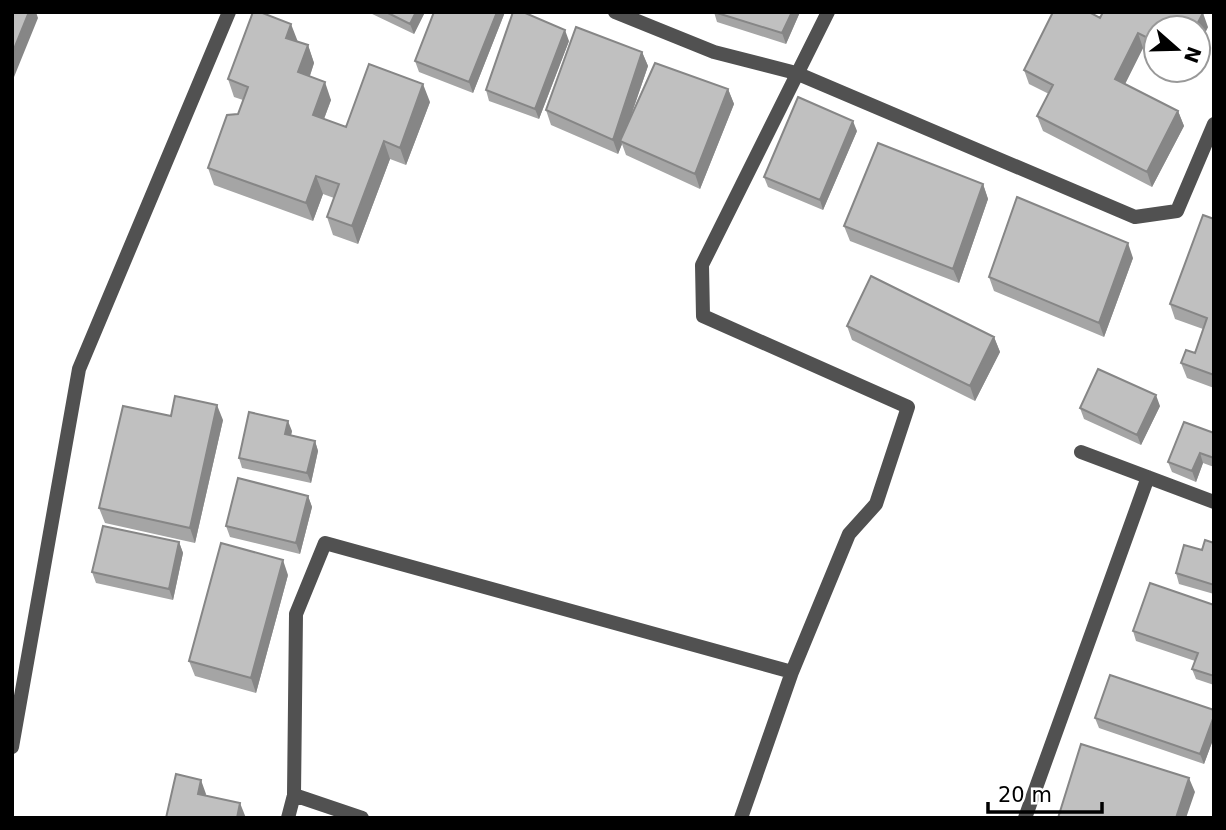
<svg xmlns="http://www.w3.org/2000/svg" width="1226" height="830" viewBox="0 0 1226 830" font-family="'DejaVu Sans',sans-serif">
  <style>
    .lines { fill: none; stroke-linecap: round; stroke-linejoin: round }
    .minor { stroke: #515151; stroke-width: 14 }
    .wall { fill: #a5a5a5 }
    .shaded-wall { fill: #868686 }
    .building { fill: #c0c0c0; stroke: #868686; stroke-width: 2 }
  </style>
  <rect width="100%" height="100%" fill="#fff"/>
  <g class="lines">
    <path class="minor" d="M615 12 714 52 796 73 1135 217 1177 211 1214 124
      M1081 452 1214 502
      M12 747 79 369 229 12
      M294 795 362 818
      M288 818 294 795 296 614 325 543 792 672
      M741 818 792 672 849 534 876 504 908 407 703 316 702 265 828 12
      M1025 818 1148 477"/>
  </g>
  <path class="wall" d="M368 12H425L414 34Z
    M505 12 473 93 419 72 415 61Z
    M714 12H800L786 44 717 22Z
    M1100 18 1208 27 1198 47V28H1156V54L1143 48 1125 84 1178 111 1184 126 1152 187 1043 131 1037 116 1049 94 1029 84 1024 70Z
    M569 41 539 119 489 101 486 90Z
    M297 42 308 45 314 63 310 76 331 100 324 119 346 127 430 102 406 165 390 159 358 244 333 235 327 217 334 198 323 194 313 221 214 185 208 168 238 114 243 100 234 97 228 79Z
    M642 52 648 66 629 121 728 89 734 104 700 189 626 155 622 144 618 154 551 125 546 110Z
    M857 131 823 210 768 187 764 177Z
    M983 184 988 199 959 283 850 241 844 226Z
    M1214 219V388L1187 378 1181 363 1195 353 1203 329 1175 319 1170 304Z
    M1133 258 1104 337 994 291 989 277Z
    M847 326 994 337 1000 352 975 401 852 340Z
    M1160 406 1141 445 1084 419 1080 408Z
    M171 416 223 420 195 543 105 523 99 508Z
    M292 431 291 435 315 441 318 451 311 483 242 468 239 458Z
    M1214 433V467L1203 463 1196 482 1172 472 1168 462Z
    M308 496 312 507 300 554 230 537 226 526Z
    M179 542 183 553 173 600 96 583 92 572Z
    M1214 543V594L1179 584 1176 573 1202 550Z
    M288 575 256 693 195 676 189 661Z
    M1214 605V685L1196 679 1192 669 1195 661 1136 641 1133 631Z
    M1214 710V737L1204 764 1099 728 1095 718Z"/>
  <path class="shaded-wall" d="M29 12H36L38 18 12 82V54Z
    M416 12H425L414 34 410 24Z
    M497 12H505L473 93 469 82Z
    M792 12H800L786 44 782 33Z
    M1203 13 1208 27 1198 47V28H1195Z
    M291 24 298 42 286 38Z
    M565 30 569 41 539 119 535 109Z
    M1138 33 1143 48 1120 94 1115 79Z
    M308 45 314 63 305 90 298 72Z
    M642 52 648 66 622 142 620 141 622 144 618 154 613 140Z
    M325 82 331 100 319 132 313 115Z
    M423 84 430 102 406 165 400 148Z
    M728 89 734 104 700 189 695 174Z
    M1178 111 1184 126 1152 187 1147 172Z
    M853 121 857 131 823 210 820 200Z
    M384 141 390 159 358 244 352 226Z
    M316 176 323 194 313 221 306 203Z
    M983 184 988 199 959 283 953 269Z
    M1128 243 1133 258 1104 337 1099 323Z
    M994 337 1000 352 975 401 970 386Z
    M1156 395 1160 406 1141 445 1137 435Z
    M217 405 223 420 195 543 190 528Z
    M288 421 292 431 289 444 285 434Z
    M315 441 318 451 311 483 307 473Z
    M1200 453 1203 463 1196 482 1192 471Z
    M308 496 312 507 300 554 296 543Z
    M179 542 183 553 173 600 169 589Z
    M283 560 288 575 256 693 251 678Z
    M1214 716V737L1204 764 1200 754Z
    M1189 778 1195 792 1186 818H1176Z
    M201 780 206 794 203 808 198 794Z
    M240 803 246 818H237Z"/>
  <path class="building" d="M12 12H29L12 54Z
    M253 12H260L291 24 286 38 308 45 298 72 325 82 313 115 346 127 369 64 423 84 400 148 384 141 352 226 327 217 339 184 316 176 306 203 208 168 227 115 238 114 248 87 228 79Z
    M386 12H416L410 24Z
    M434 12H497L469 82 415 61Z
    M513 12H523L565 30 535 109 486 90Z
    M714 12H792L782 33Z
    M1053 12H1089L1100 18 1103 12 1203 13 1195 28H1156V42L1138 33 1115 79 1178 111 1147 172 1037 116 1053 85 1024 70Z
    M576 27 642 52 613 140 546 110Z
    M655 63 728 89 695 174 620 141Z
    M798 97 853 121 820 200 764 177Z
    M878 143 983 184 953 269 844 226Z
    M1017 197 1128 243 1099 323 989 277Z
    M1203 215 1214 219V375L1181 363 1186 350 1195 353 1207 318 1170 304Z
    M871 276 994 337 970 386 847 326Z
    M1098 369 1156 395 1137 435 1080 408Z
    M175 396 217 405 190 528 99 508 123 406 171 416Z
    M249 412 288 421 285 434 315 441 307 473 239 458Z
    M1184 422 1214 433V458L1200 453 1192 471 1168 462Z
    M238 478 308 496 296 543 226 526Z
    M103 526 179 542 169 589 92 572Z
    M1205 540 1214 543V585L1176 573 1184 545 1202 550Z
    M221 543 283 560 251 678 189 661Z
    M1150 583 1214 605V676L1192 669 1198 653 1133 631Z
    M1110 675 1214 710V716L1200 754 1095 718Z
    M1081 744 1189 778 1176 818H1058Z
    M176 774 201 780 198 794 240 803 237 818H166Z"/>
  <rect width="1226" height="830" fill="none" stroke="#000000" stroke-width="28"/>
  <g transform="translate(1177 49) rotate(110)"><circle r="33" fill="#ffffff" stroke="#999999" stroke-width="2"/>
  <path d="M0-5L12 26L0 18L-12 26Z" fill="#000000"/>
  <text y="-10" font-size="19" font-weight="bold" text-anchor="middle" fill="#000000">N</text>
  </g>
  <path d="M988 802v10h114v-10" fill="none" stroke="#000000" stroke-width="3.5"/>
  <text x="998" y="802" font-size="21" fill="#000000" stroke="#ffffff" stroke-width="5" paint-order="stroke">20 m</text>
</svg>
